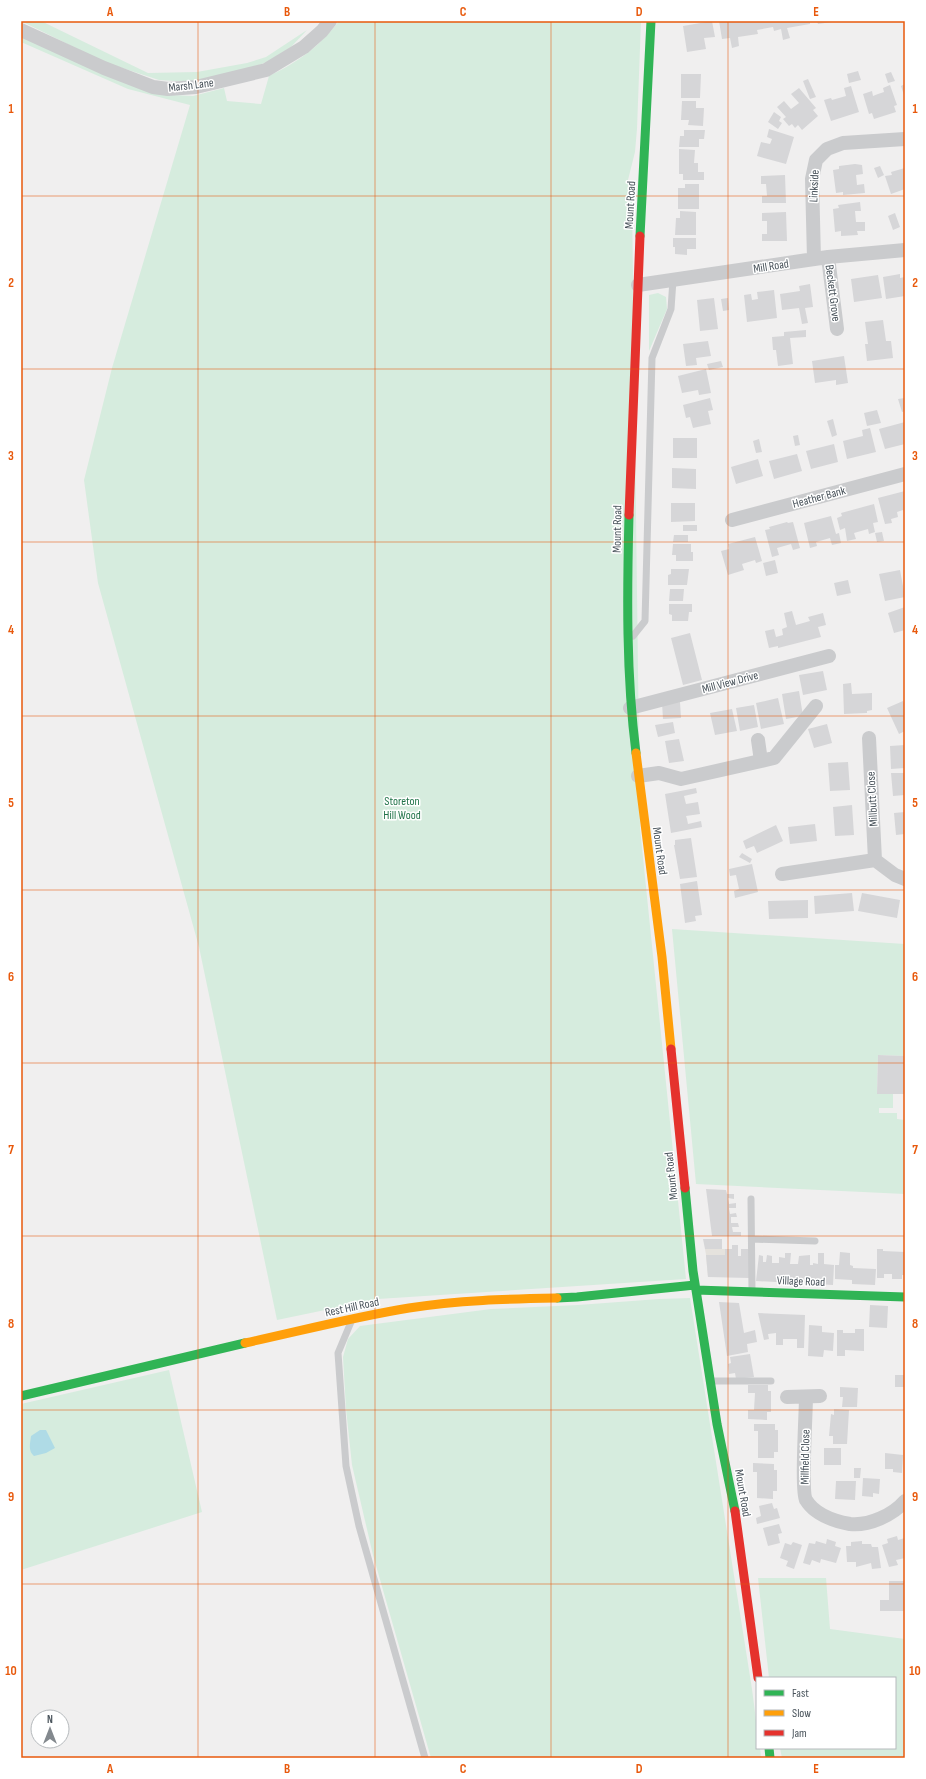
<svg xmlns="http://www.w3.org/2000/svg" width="926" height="1779" viewBox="0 0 926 1779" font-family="'Sofia Sans Condensed',sans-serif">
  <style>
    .commercial { fill: #e5e2dd }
    .green { fill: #d6ecde }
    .water { fill: #afdbe6 }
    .building { fill: #d6d6d8 }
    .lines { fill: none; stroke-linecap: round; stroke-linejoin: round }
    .lane { stroke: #cacbcd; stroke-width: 7 }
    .street { stroke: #cacbcd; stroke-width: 14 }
    .fast { stroke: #30b455; stroke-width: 9 }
    .slow { stroke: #ff9f0a; stroke-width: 9 }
    .jam { stroke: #e5322d; stroke-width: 9 }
    .grid { fill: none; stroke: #e8590c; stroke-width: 1; stroke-opacity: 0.55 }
    .labels { text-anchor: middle; stroke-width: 3; stroke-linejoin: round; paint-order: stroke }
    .street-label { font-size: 12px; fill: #48525a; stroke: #fff }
    .park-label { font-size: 12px; fill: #217349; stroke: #fff }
    .neatline { fill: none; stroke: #e8590c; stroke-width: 1.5 }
    .grid-label { font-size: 13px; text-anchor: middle; font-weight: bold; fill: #e8590c }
  </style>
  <rect width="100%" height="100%" fill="#f0efef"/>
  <path class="commercial" d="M705 1249H732L708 1277 706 1255Z"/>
  <path class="green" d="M21 21H41L148 73 197 72 247 63 266 57 307 30 291 47 269 61 249 69 199 81H175L159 80 104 62Z
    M339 21H641L637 129 635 152 628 180 632 198 640 828 686 1279 378 1299 277 1320 199 947 98 583 84 480 112 368 190 105 128 89 21 42V36L172 95 193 96 224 88 227 101 261 104 269 76C298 62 319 47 339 21Z
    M658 293 666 297 667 309 649 351V295Z
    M672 929 905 944V1056L878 1055 877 1093 893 1094V1108H879V1113H897V1119L905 1120V1194L696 1184Z
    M690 1298 752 1689 757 1728V1748H760L761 1758H431L373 1555 352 1465 346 1409 343 1357 348 1339 360 1326 491 1309 578 1305 659 1299Z
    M169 1370 202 1512 21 1570V1404Z
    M758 1578H826L830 1629 905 1639V1758H782L780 1748H895V1678H769Z"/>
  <path class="water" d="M40 1430H46L55 1448 46 1453 34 1456C28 1451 30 1444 31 1436Z"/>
  <path class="building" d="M712 21 715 37 704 38 706 49 687 52 683 26Z
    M719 21H810V24L787 28 790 38 783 40 781 29 774 31 773 27 757 30 758 34 738 37 739 46 732 48 730 38 722 39Z
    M817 21H832V22L818 24Z
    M858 71 861 80 849 83 847 74Z
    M891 72 895 81 888 83 885 74Z
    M681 74H701L700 98H681Z
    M808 79 816 97 810 99 803 81Z
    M905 84V98L901 86Z
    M890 85 897 105 894 106 896 112 874 119 872 113 869 114 863 94 872 91 873 96 878 94 884 92 883 88Z
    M851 86 859 112 831 121 824 100 831 98 832 100 846 96 844 88Z
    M799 88 816 108 813 110 818 116 802 130 798 125 795 128 792 124 789 126 783 119 786 117 777 107 784 101 791 109 799 103 791 94Z
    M682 101H696V108H704L703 126 688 125 689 120H681Z
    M774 112 781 117 779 121 782 123 778 129 768 122Z
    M769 129 794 137 786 164 757 156 761 142 770 144 772 139 767 137Z
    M684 130H705L704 139H699V147H679L680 136H684Z
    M679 149 695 150 694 163H698V172H704V180H683V174H679Z
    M855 164 862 165 863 174 856 175 857 185 864 184 865 193 843 195V192L836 193 833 170 839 169V166Z
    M880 166 884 175 878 178 874 168Z
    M905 168V189L891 194 885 176 892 175 891 172Z
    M785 175 786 203H762V196H767L766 184H761V176Z
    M685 184H699V209H678V188H685Z
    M860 202 861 211H855L856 222H865V231H857L858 235 841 236V231L835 232 833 209 839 208 838 205Z
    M680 211 696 212V235H675L676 218H680Z
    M786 212 787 241H762V234H767V221H762V213Z
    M895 213 900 227 893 230 888 216Z
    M673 238H696V249H687V255L675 254V247H673Z
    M900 274V278L905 277V296L886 299 883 277Z
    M878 275 882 298 854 302 851 279Z
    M810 284 813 307 805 308 808 323 802 324 799 308 782 310 780 294 800 291 799 286Z
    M774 290 777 318 747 322 744 295 751 294 752 300 758 299 757 292Z
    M714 298 718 329 700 331 697 300Z
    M728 298 729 310 723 311 721 299Z
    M883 320 886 341H891L893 358 867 361 865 344H868L865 322Z
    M806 330V337L790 338 793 364 778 366 776 350H773L772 337 784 336V332Z
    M708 341 711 356 696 358 697 365 686 366 683 344Z
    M844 356 848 383 836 385V380L815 383 812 361Z
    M721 361 723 367 709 370 707 364Z
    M706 369 711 393 699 395 698 390 682 393 678 376Z
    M710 398 713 410 708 411 711 424 693 428 690 417 686 418 683 405Z
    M905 398V411L902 412 898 399Z
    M877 410 881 423 867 426 864 413Z
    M833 419 837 435 832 437 827 421Z
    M905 422V444L885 449 879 429Z
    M870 428 876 452 847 459 843 441 863 436 862 430Z
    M798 435 800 445 795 446 793 436Z
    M673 438H697V458H673Z
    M759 439 762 452 756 453 753 441Z
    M834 444 838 462 811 469 806 451Z
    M797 454 802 471 774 479 769 461Z
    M758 459 763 476 736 484 731 467Z
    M672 468 696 469V489L672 488Z
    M905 491V514L903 510 897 512 898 517 891 519 892 523 885 524 878 498Z
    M671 503H695V521L671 522Z
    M874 504 878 522 873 523 875 532 869 534 868 529 854 533 856 539 847 541 845 528 840 530 837 518 842 516 841 513Z
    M831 516 836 534 839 533 841 543 832 545 830 538 816 542 817 546 810 548 804 523Z
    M787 522 788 523 793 522 800 548 793 550 791 544 777 548 779 555 772 557 765 530 770 529 769 527Z
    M683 525H697V531H683Z
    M882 532 884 541 877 542 875 533Z
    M674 535H688V542H673Z
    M755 537 762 561 756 563 755 560 742 564 744 570 728 575 721 551 729 549 728 544Z
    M673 544H691V552H693V561H676V555H672Z
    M775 560 778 573 766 576 763 563Z
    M671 569H689L687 585H668V575L671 574Z
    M900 570 905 597 885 601 879 574Z
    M848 580 851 593 837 596 834 583Z
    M670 589H684L683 601H669Z
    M669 604H692V612H689L688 621H672V615L669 614Z
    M905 607V630L894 633 888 613Z
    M792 611 796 625 810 621 808 617 823 613 826 625 818 627 821 637 778 648V646L769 648 765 631 774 629 776 637 783 635 782 629 787 627 784 613Z
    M690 633 702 680 683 685 671 638Z
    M823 671 827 690 803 695 799 675Z
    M851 683 852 694 872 693V710L867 711V713L844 714 843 684Z
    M799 691 803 716 786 719 782 694Z
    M778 698 784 724 761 729 756 703Z
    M903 701 905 706V731L899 734 887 708Z
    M680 702 681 718 663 719 662 703Z
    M754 705 758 727 740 731 736 708Z
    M732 709 737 731 715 735 710 713Z
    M673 722 675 733 658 737 655 725Z
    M827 724 832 743 814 748 808 729Z
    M679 739 684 761 669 763 665 741Z
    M905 745V768L891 769 890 746Z
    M848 762 850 790 830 791 828 763Z
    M891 773H905V795L893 796Z
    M696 788 697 793 684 796 686 804 698 802 700 814 686 816 687 819 688 824 701 821 702 827 671 833 665 794Z
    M852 805 854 835 835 836 833 807Z
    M905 812V834L896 835 894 813Z
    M815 824 817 841 790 844 788 827Z
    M776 825 783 841 757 853 754 846 746 849 743 841Z
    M691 838 697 877 680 879 674 845H675V840Z
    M742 853 752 859 750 863 739 857Z
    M752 864 758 892 735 898 734 891 739 889 736 875 730 876 729 869Z
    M697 881 702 915 695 916 696 921 685 923 680 884Z
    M852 893 854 911 815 914 814 896Z
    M862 893 900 900 897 918 858 911Z
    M808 900V918L769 919 768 901Z
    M878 1055 905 1056V1094H877Z
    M706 1189 726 1190 727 1194H734V1199L728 1198 729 1204 736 1203V1208H729L730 1214 736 1213 737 1217H731V1223H738L739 1227H732L733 1232H741V1236H712Z
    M703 1239H722V1249H705Z
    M732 1245H738V1256H741V1249H749V1278L708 1277 706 1255H725V1249H732Z
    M877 1249H883V1251L905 1252V1275H902V1279H892V1274H884V1278H877Z
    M840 1252 850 1253V1265L853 1266V1268L876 1269 875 1285 852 1284V1280L835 1279V1265H839Z
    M785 1253H791L790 1264H798L799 1256 810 1255V1265H813V1263L818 1264V1253H824V1264L834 1265 833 1285 756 1281 759 1255 763 1256V1262H766L767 1255 772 1256V1263H779V1257L785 1258Z
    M719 1302 739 1303 744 1333 755 1330 757 1342 747 1344 748 1352 727 1356Z
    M870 1305 888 1306 887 1328 869 1327Z
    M758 1313 805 1315 804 1348H797V1339H783V1345H776V1333L768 1334 769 1339 764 1340Z
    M809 1325 822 1326V1332L834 1333 833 1351 824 1350 823 1357 808 1356Z
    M855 1329H864V1351L845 1350V1356H837V1330H843V1333H855Z
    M750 1354 754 1377 736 1379 735 1373 729 1374 728 1364 731 1363 730 1357Z
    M895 1375H905V1387H895Z
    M748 1385H768V1391H771V1412H767V1420L748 1419V1410H754L755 1393H748Z
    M840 1387 858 1388 857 1407H842L843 1397H840Z
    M834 1409 849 1410 847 1444H833V1436H829L831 1414 834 1415Z
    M754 1424H775V1430H778V1452H774V1458H758V1431H754Z
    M824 1448H841V1465H824Z
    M885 1453 903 1455 902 1473 893 1472V1469H885Z
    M753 1463 774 1464V1470H777V1491H773V1499L757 1498V1472H753Z
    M854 1468H861L860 1478H854Z
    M863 1478 880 1479 879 1494 873 1493V1497L862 1496Z
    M836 1481H856L855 1500 835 1499Z
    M772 1503 774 1509 777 1508 780 1518 757 1524 756 1518 761 1516 759 1506Z
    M779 1524 782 1533 778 1534 780 1543 768 1546 763 1528Z
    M897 1536 898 1540 905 1538V1558L896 1560 898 1565 889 1567 882 1545 888 1543 887 1539Z
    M827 1539 836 1542 835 1546 841 1548 836 1563 821 1559 820 1563 812 1560 810 1565 803 1563 809 1543 815 1544 816 1541 826 1544Z
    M862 1541V1544H871L872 1547H878L881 1568 872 1569 871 1563 856 1567V1562H847L846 1546H851V1542Z
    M793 1542 802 1545 794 1569 786 1566 788 1561 780 1558 785 1543 791 1545Z
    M889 1581H905V1611H880V1600H889Z"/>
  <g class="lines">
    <path class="lane" d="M633 636 645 621 652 358 671 309 673 280
      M751 1199 752 1291
      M752 1239 815 1241
      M351 1322 338 1353 346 1466 359 1526 425 1758
      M713 1381H771"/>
    <path class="street" d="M21 30 104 68 153 87 168 89 196 87 266 70 304 47 322 31 330 21
      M828 257 837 329
      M814 259 812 179 816 160 827 149 843 143 905 139
      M638 285 828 257 905 250
      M732 520 905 474
      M630 708 829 656
      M869 738 875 860 895 875 905 879
      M758 740 761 761
      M638 776 659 773 681 779 774 758 816 706
      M782 874 875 860
      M787 1397 820 1396
      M806 1397C806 1412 801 1491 806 1500 815 1515 834 1521 850 1524 869 1526 893 1515 905 1501"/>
    <path class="fast" d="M640 236 651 21
      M629 515C627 594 626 674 636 753
      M685 1188 693 1271 717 1424 735 1511
      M696 1290 905 1297
      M557 1298 577 1297 695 1285
      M21 1396 245 1343
      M769 1748 770 1758"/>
    <path class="slow" d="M636 753 662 957 671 1049
      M245 1343C300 1331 354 1317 409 1308 458 1300 508 1299 557 1298"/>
    <path class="jam" d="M629 515 640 236
      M671 1049 685 1188
      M735 1511 758 1678"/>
  </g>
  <path class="grid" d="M198 21V1758M375 21V1758M551 21V1758M728 21V1758M21 196H905M21 369H905M21 542H905M21 716H905M21 890H905M21 1063H905M21 1236H905M21 1410H905M21 1584H905"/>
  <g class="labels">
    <g class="street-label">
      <text transform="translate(191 85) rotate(-7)" y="4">Marsh Lane</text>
      <text transform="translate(814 186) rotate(-87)" y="4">Linkside</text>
      <text transform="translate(630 205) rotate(-87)" y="4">Mount Road</text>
      <text transform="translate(771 266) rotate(-9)" y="4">Mill Road</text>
      <text transform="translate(833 293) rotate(83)" y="4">Beckett Grove</text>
      <text transform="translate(819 497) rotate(-15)" y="4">Heather Bank</text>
      <text transform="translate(617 529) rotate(-89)" y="4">Mount Road</text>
      <text transform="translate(730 682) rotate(-15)" y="4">Mill View Drive</text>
      <text transform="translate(872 799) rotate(-93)" y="4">Millbutt Close</text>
      <text transform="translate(660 851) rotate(82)" y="4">Mount Road</text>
      <text transform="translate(671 1176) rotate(-96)" y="4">Mount Road</text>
      <text transform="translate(801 1281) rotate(2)" y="4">Village Road</text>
      <text transform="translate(352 1307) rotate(-12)" y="4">Rest Hill Road</text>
      <text transform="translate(805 1457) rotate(-89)" y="4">Millfield Close</text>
      <text transform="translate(743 1493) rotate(80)" y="4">Mount Road</text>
    </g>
    <g class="park-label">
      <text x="402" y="805">Storeton<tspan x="402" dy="14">Hill Wood</tspan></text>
    </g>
  </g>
  <rect width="926" height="1779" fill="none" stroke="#ffffff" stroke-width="44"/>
  <rect x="756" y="1677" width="140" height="72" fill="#ffffff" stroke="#b6babd"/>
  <rect x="764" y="1690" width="20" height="6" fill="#30b455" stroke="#b6babd"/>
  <text x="792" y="1697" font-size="12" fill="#48525a">Fast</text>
  <rect x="764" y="1710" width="20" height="6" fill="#ff9f0a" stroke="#b6babd"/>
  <text x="792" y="1717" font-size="12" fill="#48525a">Slow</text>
  <rect x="764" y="1730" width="20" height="6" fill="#e5322d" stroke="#b6babd"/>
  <text x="792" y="1737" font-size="12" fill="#48525a">Jam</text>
  <g transform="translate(50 1729)"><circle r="19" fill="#ffffff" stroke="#b6babd"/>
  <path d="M0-3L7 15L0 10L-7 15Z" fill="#83898e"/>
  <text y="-6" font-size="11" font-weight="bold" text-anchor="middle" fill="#48525a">N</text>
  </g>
  <rect x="22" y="22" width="882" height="1735" class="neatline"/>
  <g class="grid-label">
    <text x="110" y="16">A</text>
    <text x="287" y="16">B</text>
    <text x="463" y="16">C</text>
    <text x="639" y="16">D</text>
    <text x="816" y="16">E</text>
    <text x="11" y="113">1</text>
    <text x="915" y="113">1</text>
    <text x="11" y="287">2</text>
    <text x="915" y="287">2</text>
    <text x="11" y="460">3</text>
    <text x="915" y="460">3</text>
    <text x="11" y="634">4</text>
    <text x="915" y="634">4</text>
    <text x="11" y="807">5</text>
    <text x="915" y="807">5</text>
    <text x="11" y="981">6</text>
    <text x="915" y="981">6</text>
    <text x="11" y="1154">7</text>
    <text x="915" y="1154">7</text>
    <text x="11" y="1328">8</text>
    <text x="915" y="1328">8</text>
    <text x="11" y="1501">9</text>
    <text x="915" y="1501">9</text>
    <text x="11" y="1675">10</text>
    <text x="915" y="1675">10</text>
    <text x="110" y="1773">A</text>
    <text x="287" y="1773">B</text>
    <text x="463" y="1773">C</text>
    <text x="639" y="1773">D</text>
    <text x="816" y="1773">E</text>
  </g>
</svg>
